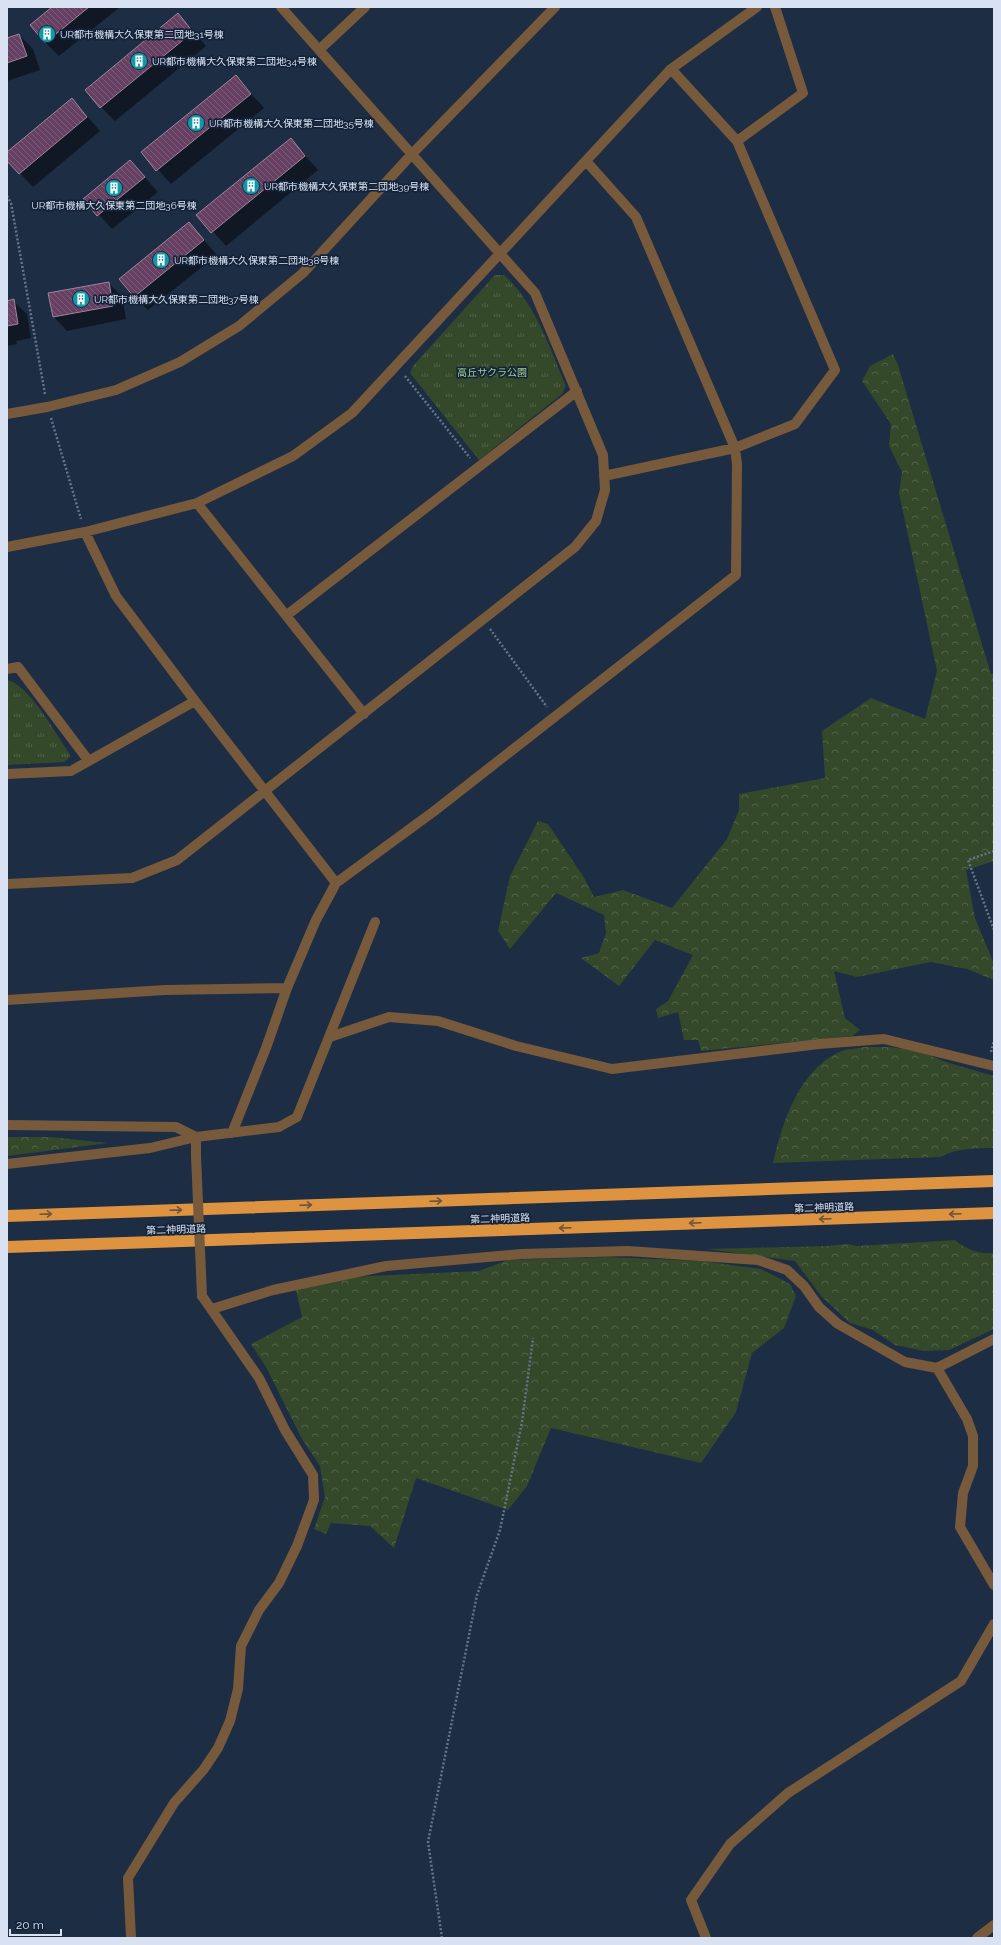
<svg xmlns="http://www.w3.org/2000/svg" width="1001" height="1945" viewBox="0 0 1001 1945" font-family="Raleway,'Noto Sans JP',sans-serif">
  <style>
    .forest { fill: url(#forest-crowns) }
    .park { fill: url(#park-tufts) }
    .shadow { fill: #0007 }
    .building { fill: url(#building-back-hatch); stroke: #9f849c }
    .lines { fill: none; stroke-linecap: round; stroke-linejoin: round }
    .path { stroke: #667488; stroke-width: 2.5; stroke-dasharray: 2 2; stroke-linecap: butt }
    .minor { stroke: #77593b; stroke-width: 10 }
    .highway { stroke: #dd9340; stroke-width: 12 }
    .minor-bridge { stroke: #77593b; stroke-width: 10 }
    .oneway { stroke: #6e553c }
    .labels { text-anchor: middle; stroke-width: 3.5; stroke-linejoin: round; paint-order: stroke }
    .poi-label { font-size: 10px; fill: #d8e2f2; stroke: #142339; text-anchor: start }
    .park-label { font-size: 10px; fill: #a3d08e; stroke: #142339 }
    .street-label { font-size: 10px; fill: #d8e2f2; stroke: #142339 }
  </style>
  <defs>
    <pattern id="forest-crowns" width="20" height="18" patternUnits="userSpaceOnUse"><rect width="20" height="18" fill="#34492a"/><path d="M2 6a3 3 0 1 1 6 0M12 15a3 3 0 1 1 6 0" fill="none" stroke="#516349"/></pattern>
    <pattern id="park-tufts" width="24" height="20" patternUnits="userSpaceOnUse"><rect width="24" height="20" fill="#34492a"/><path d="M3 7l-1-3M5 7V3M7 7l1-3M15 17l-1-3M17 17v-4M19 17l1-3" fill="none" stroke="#516349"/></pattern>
    <pattern id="building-back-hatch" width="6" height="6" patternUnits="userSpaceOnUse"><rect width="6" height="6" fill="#664062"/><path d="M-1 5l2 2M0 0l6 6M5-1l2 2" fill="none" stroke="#7b5b79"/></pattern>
  </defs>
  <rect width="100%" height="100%" fill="#1d2d44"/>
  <path class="forest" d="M893 354 898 365 991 674H994V861L966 870 975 918 994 964V980L967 969 931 962 857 977 834 971 845 1018 860 1030 852 1036 701 1051 698 1040H684L678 1012 658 1018 656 1009 668 1001 693 955 655 940 619 986 581 958 599 953 606 933 604 915 556 893 510 949 498 931 510 876 538 821 548 824 583 876 594 897 623 890 672 908 727 839 739 810V794L825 778 822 731 871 698 925 719 937 671 899 493 902 472 889 446 891 424 862 381 870 366Z
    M864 1047H889L919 1051 949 1063 994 1076V1148C974 1148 958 1148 940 1157L773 1163C782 1123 798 1073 837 1053 844 1049 856 1049 864 1047Z
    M7 1137H50L108 1143 7 1156Z
    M955 1240C967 1250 978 1254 994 1253V1329L949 1350 924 1351 895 1345 873 1330 850 1323 822 1297 795 1261 707 1249 827 1246 848 1244 857 1246Z
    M608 1257 702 1261 761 1269 790 1284 796 1296 784 1328 752 1353 736 1412 701 1463 551 1428 527 1486 508 1510 416 1478 394 1548 370 1526 331 1523 326 1534 314 1529 325 1497 320 1466 302 1439 266 1367 251 1344 302 1317 296 1290 349 1277 479 1271 508 1260Z"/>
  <path class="park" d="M495 275H504C536 304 549 347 566 386L562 394 479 460 410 373 413 366Z
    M7 680C29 685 52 728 65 747L71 756 64 762 7 765Z"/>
  <path class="shadow" d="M54 7H120L59 56 45 42Z
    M178 14 206 46 115 121 101 107Z
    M19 35 33 49 40 70 7 81V39Z
    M236 77 264 108 171 184 143 153Z
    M72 99 100 131 33 187 7 159V154Z
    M291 140 318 170 226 246 198 215Z
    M130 161 158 192 112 229 85 199Z
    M189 223 217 255 148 310 134 297Z
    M108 283 122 296 126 319 67 331 54 317Z
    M13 301 27 314 31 338 16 341 17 344 7 346V302Z"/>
  <path class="building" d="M52 7H89L45 43 30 25Z
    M178 13 193 32 100 108 85 90Z
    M19 34 27 56 7 63V38Z
    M236 75 251 94 156 171 141 152Z
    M72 98 87 117 19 174 7 161V152Z
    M291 138 305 156 211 233 196 215Z
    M130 160 145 177 97 216 83 199Z
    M189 222 204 240 134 297 119 279Z
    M109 282 113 306 53 317 48 293Z
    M14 299 18 324 7 326V301Z"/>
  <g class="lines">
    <path class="path" d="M7 196 11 203 45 394
      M405 376 470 458
      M51 418 81 519
      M490 629 547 707
      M994 851 968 860 994 930
      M991 1052 994 1040
      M442 1938 428 1842 477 1595 500 1530 522 1422 533 1338"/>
    <path class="minor" d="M319 50 365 7
      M737 141 803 93 775 7
      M7 414 47 407 116 390 180 362 239 326 303 273 412 154 555 7
      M604 476 735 448 795 424 835 370 737 141 671 69
      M197 503 364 714
      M7 547 85 532 197 503 293 456 352 413 671 69 757 7
      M287 615 577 391
      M7 669 18 667 88 760
      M195 701 336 883
      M7 774 71 771 195 701 116 596 85 532
      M7 884 132 878 177 860 575 547 596 521 605 490 603 455 535 293 281 7
      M7 1000 165 990 287 988
      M330 1037 389 1017 438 1021 516 1046 612 1069 819 1044 884 1039 994 1066
      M7 1125 176 1127 196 1137
      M232 1133 266 1048 287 988 316 920 336 883 433 812 736 575 737 464 735 448 636 217 586 161
      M196 1156V1137
      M7 1164 150 1148 196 1137 279 1127 297 1117 375 922
      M212 1309 273 1290 386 1266 521 1254 628 1251 758 1260 787 1270 804 1286 819 1307 838 1324 905 1362 937 1368 994 1339
      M937 1368 967 1419 973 1436V1466L963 1493 960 1527 994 1585
      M131 1938 128 1878 174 1803 204 1769 218 1748 230 1721 238 1689 241 1646 259 1610 279 1583 297 1546 314 1500 313 1475 285 1430 259 1378 202 1296
      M706 1938 691 1900 730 1844 788 1793 961 1681 994 1624
      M977 1938 994 1925"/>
    <path class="highway" d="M7 1216 994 1181
      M7 1247 994 1213"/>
    <path class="minor-bridge" d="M196 1156 202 1296"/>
  </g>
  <defs><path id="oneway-shaft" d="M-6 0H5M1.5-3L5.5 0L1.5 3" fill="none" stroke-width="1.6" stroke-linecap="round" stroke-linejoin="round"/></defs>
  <g class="oneway">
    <use href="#oneway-shaft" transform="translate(436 1201) rotate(-2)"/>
    <use href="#oneway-shaft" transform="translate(306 1205) rotate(-2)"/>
    <use href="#oneway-shaft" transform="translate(176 1210) rotate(-2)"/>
    <use href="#oneway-shaft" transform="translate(46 1214) rotate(-2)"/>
    <use href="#oneway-shaft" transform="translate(955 1214) rotate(178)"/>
    <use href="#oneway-shaft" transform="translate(825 1219) rotate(178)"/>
    <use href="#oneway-shaft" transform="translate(695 1223) rotate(178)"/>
    <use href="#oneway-shaft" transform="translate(565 1228) rotate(178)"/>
  </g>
  <defs>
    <g id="building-disc" transform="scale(0.9)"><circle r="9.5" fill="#0f9aa8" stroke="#142339"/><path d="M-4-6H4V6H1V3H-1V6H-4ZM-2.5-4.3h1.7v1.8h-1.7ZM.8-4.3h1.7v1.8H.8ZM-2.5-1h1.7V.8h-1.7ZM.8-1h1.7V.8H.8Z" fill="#fff"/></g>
  </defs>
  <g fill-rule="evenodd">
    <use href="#building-disc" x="47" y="34"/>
    <use href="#building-disc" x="139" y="61"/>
    <use href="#building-disc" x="196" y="123"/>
    <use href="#building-disc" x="251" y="186"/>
    <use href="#building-disc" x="114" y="188"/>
    <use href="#building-disc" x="161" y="260"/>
    <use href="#building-disc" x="81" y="299"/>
  </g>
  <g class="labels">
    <g class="poi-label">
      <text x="60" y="38">UR都市機構大久保東第二団地31号棟</text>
      <text x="152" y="65">UR都市機構大久保東第二団地34号棟</text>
      <text x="209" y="127">UR都市機構大久保東第二団地35号棟</text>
      <text x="264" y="190">UR都市機構大久保東第二団地39号棟</text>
      <text x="114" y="209" text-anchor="middle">UR都市機構大久保東第二団地36号棟</text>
      <text x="174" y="264">UR都市機構大久保東第二団地38号棟</text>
      <text x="94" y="303">UR都市機構大久保東第二団地37号棟</text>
    </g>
    <g class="park-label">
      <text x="492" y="376">高丘サクラ公園</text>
    </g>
    <g class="street-label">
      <text transform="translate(824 1207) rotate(-2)" y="4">第二神明道路</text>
      <text transform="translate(500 1218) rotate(-2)" y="4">第二神明道路</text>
      <text transform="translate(176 1229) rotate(-2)" y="4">第二神明道路</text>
    </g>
  </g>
  <rect width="1001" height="1945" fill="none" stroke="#d8e2f2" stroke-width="16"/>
  <path d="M10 1929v6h51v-6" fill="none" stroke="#d8e2f2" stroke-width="2"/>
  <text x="16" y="1929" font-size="12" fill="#d8e2f2" stroke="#142339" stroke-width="3" paint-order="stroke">20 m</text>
</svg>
